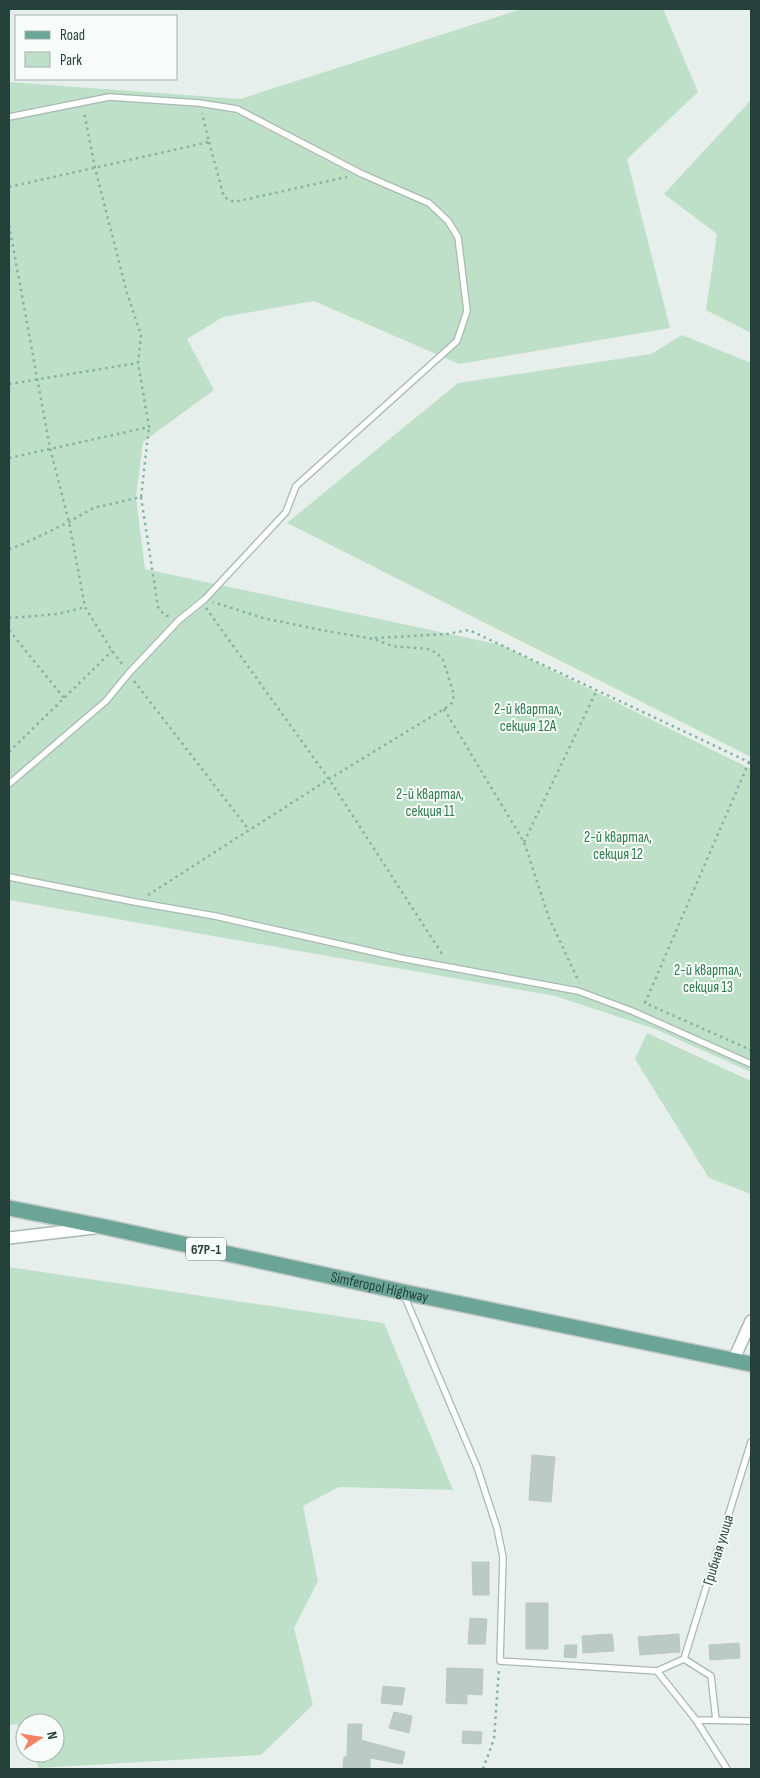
<svg xmlns="http://www.w3.org/2000/svg" width="760" height="1778" viewBox="0 0 760 1778" font-family="'Sofia Sans Condensed',sans-serif">
  <style>
    .green { fill: #bfe0c8 }
    .building { fill: #bbcac4; stroke: #b8c9c2 }
    .lines { fill: none; stroke-linecap: round; stroke-linejoin: round }
    .service-casing { stroke: #a8b8b2; stroke-width: 8 }
    .minor-casing { stroke: #a8b8b2; stroke-width: 14 }
    .primary-casing { stroke: #c2cac8; stroke-width: 18 }
    .path { stroke: #86b3a5; stroke-width: 2.5; stroke-dasharray: 2.5 4; stroke-linecap: butt }
    .service { stroke: #fff; stroke-width: 5.5 }
    .minor { stroke: #fff; stroke-width: 11 }
    .primary { stroke: #6aa596; stroke-width: 15 }
    .labels { text-anchor: middle; stroke-width: 4; stroke-linejoin: round; paint-order: stroke }
    .shield { fill: #f7fbf9; stroke: #637a73; stroke-width: 1 }
    .shield-label { font-size: 14px; font-weight: bold; fill: #24423a }
    .park-label { font-size: 15px; fill: #2d7a4b; stroke: #f7fbf9 }
    .street-label { font-size: 15px; fill: #24423a; stroke: #f7fbf9 }
  </style>
  <rect width="100%" height="100%" fill="#e6efeb"/>
  <path class="green" d="M522 9H663L698 92 627 159 670 328 459 364 314 301 223 317 187 339 214 390 143 442 136 497 145 569 501 645 751 769V1072L655 1029 555 996 9 900V82L240 99Z
    M751 100V333L706 310 717 234 664 194Z
    M682 335 751 363V757L287 523 458 383 651 354Z
    M647 1033 751 1081V1194L709 1178 635 1059Z
    M9 1267 384 1323 453 1490 339 1487 303 1506 318 1581 294 1628 313 1705 261 1755 39 1768 32 1753H55V1723H25V1740L17 1724 9 1725Z"/>
  <path class="building" d="M532 1455 555 1457 551 1502 529 1500Z
    M472 1562H489V1595H473Z
    M526 1603H548V1649H526Z
    M470 1618 487 1619 485 1644H468Z
    M612 1634 614 1651 583 1653 582 1636Z
    M679 1634 680 1652 640 1655 638 1637Z
    M739 1643 740 1658 710 1660 709 1645Z
    M565 1645H577L576 1658 564 1657Z
    M447 1668 483 1669 482 1695 467 1694V1704L446 1703Z
    M383 1686 405 1688 402 1705 381 1703Z
    M394 1712 412 1716 409 1733 389 1728Z
    M348 1724H362L361 1740 405 1752 402 1764 370 1758V1769L343 1768 344 1757H347Z
    M463 1731 482 1732 481 1744 462 1743Z"/>
  <g class="lines">
    <g class="service-casing">
      <path id="service" d="M9 117 109 97 199 103 237 109 362 174 429 203 448 221 458 237 467 311 457 341 296 486 286 512 205 599 179 620 129 673 106 701 9 784
        M9 877 135 902 215 916 400 958 578 991 632 1011 751 1064
        M404 1295 477 1467 497 1528 503 1557 500 1661 657 1671 696 1720 727 1769
        M684 1659 751 1442
        M657 1671 684 1659 711 1676 716 1720
        M696 1720 751 1721"/>
    </g>
    <g class="minor-casing">
      <path id="minor" d="M9 1238 94 1228
        M733 1361 751 1321"/>
    </g>
    <g class="primary-casing">
      <g id="primary">
        <path id="s1" d="M9 1208 105 1227 403 1292 751 1364"/>
      </g>
    </g>
    <path class="path" d="M209 142 224 197 234 202 347 177
      M9 187 209 142 202 113
      M9 225 50 448 69 522 85 607 112 651 124 666
      M9 384 138 363
      M9 458 149 427 138 363 141 335 127 293 95 168 84 112
      M141 497 158 607 164 615 171 617
      M9 549 23 544 69 522 93 508 141 497 149 427
      M206 608 329 779 444 957
      M9 618 58 614 85 607
      M9 630 64 698
      M375 638 447 634 469 630 751 763
      M134 681 249 830
      M444 709 524 842 549 918 579 982
      M9 752 112 651
      M749 762 645 1003 751 1050
      M524 842 597 690
      M148 895 329 779 444 709 452 703 454 695 443 660 437 653 428 649 392 646 374 639 321 630 263 618 213 602
      M483 1769 494 1739 499 1669"/>
    <use href="#service" class="service"/>
    <use href="#minor" class="minor"/>
    <use href="#primary" class="primary"/>
  </g>
  <g class="labels">
    <rect class="shield" x="186" y="1237.5" width="40" height="23" rx="4"/>
    <g class="shield-label">
      <text x="206" y="1254">67Р-1</text>
    </g>
    <g class="park-label">
      <text x="528" y="714">2-й квартал,<tspan x="528" dy="17">секция 12А</tspan></text>
      <text x="430" y="799">2-й квартал,<tspan x="430" dy="17">секция 11</tspan></text>
      <text x="618" y="842">2-й квартал,<tspan x="618" dy="17">секция 12</tspan></text>
      <text x="708" y="975">2-й квартал,<tspan x="708" dy="17">секция 13</tspan></text>
    </g>
    <g class="street-label">
      <text dy="5" stroke="none"><textPath href="#s1" startOffset="379">Simferopol Highway</textPath></text>
      <text transform="translate(718 1550) rotate(-73)" y="5">Грибная улица</text>
    </g>
  </g>
  <rect width="760" height="1778" fill="none" stroke="#24423a" stroke-width="20"/>
  <rect x="15" y="15" width="162" height="65" fill="#f7fbf9" stroke="#a3b1ad"/>
  <rect x="25" y="31" width="25" height="8" fill="#6aa596" stroke="#a3b1ad"/>
  <text x="60" y="40" font-size="15" fill="#24423a">Road</text>
  <rect x="25" y="52" width="25" height="15" fill="#bfe0c8" stroke="#a3b1ad"/>
  <text x="60" y="65" font-size="15" fill="#24423a">Park</text>
  <g transform="translate(40 1738) rotate(78)"><circle r="24" fill="#f7fbf9" stroke="#a3b1ad"/>
  <path d="M0-4L9 19L0 12L-9 19Z" fill="#f4845f"/>
  <text y="-8" font-size="14" font-weight="bold" text-anchor="middle" fill="#24423a">N</text>
  </g>
</svg>
